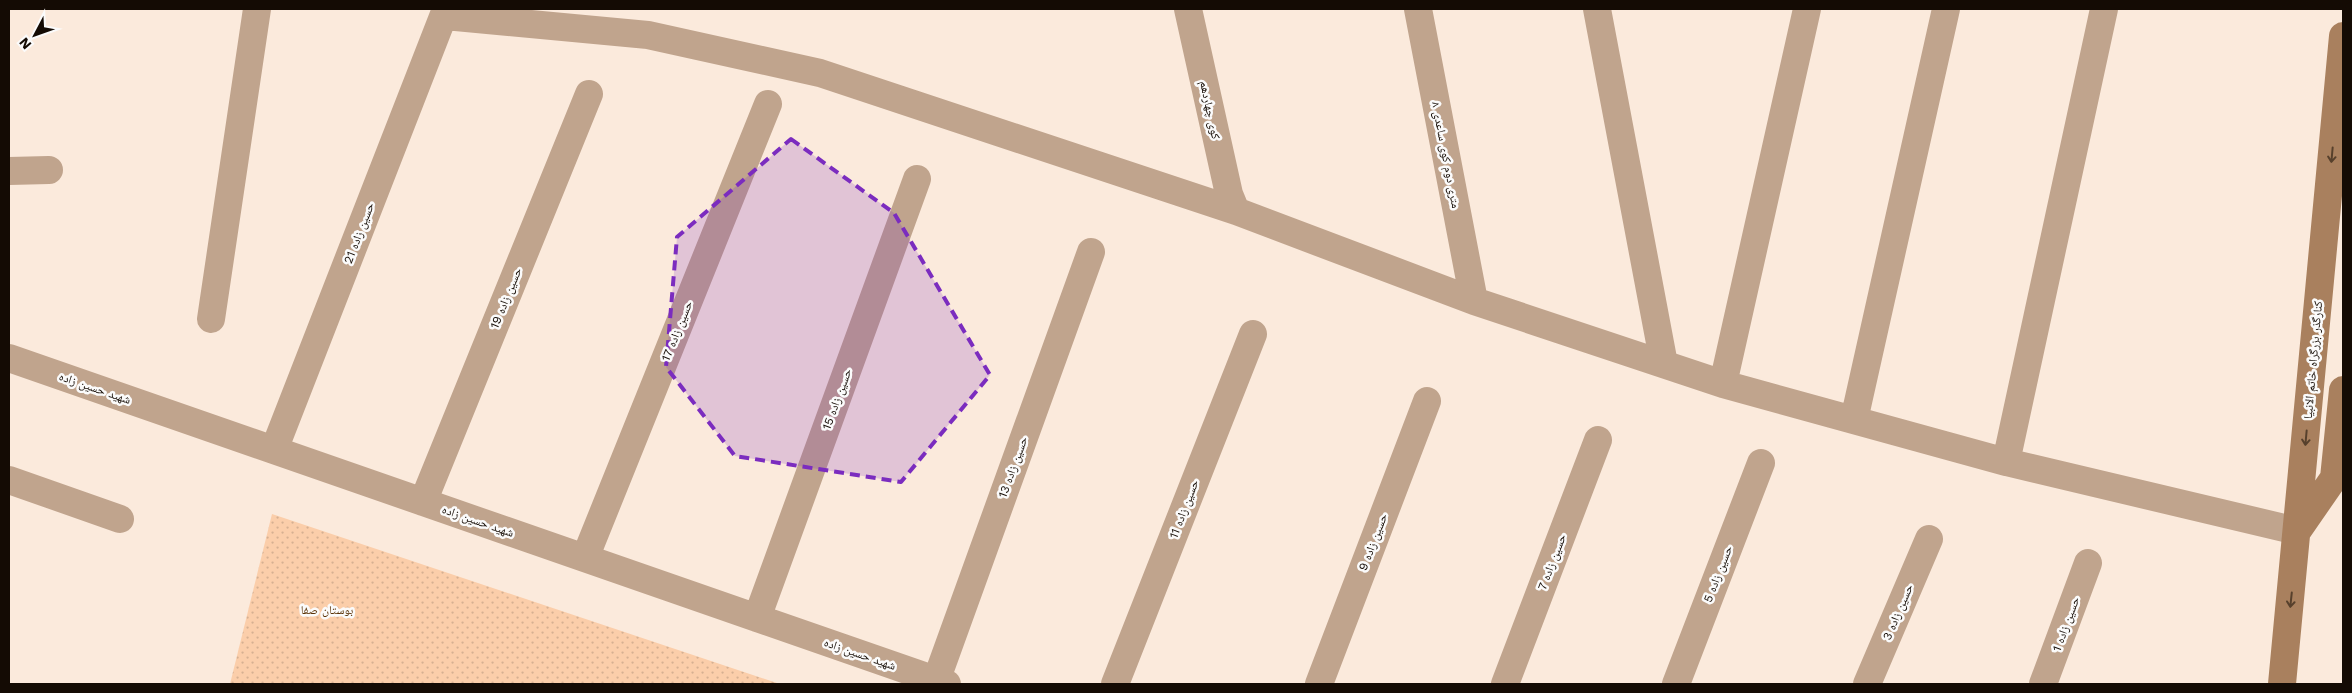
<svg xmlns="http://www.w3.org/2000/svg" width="2352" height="693" viewBox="0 0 2352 693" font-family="'Work Sans','Noto Naskh Arabic',sans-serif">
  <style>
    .park { fill: url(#park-dots) }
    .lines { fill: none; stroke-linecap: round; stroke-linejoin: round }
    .street { stroke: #c0a48d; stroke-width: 28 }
    .secondary { stroke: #a9805e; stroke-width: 28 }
    .oneway { stroke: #57402c }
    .marked { fill: #7b2cbf; fill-opacity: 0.2; stroke: #7b2cbf; stroke-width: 4; stroke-dasharray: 10 6; stroke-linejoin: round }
    .labels { text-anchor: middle; stroke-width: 5; stroke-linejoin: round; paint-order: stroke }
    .street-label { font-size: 12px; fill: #140b04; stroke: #fbfbfb }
    .park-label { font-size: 12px; fill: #5b3307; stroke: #fbfbfb }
  </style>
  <defs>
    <pattern id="park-dots" width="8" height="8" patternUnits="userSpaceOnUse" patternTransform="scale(1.25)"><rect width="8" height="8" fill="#fbceaa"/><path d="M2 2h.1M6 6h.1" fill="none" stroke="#d6b091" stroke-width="1.8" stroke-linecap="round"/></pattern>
  </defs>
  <rect width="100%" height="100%" fill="#fbeadc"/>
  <path class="park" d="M272 514 780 684H230Z"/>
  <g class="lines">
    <path class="street" d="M1188 9 1229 194 1236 211
      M1418 9 1474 301
      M1597 9 1664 364
      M445 16 648 35 820 73 1236 211 1474 301 1723 384 2006 462 2297 531
      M9 171 49 170
      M211 319 257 9
      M9 358 947 684
      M1723 384 1807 9
      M1854 420 1946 9
      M274 450 446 9
      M2006 462 2104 9
      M9 480 120 519
      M423 502 589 94
      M585 558 768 104
      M757 618 917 179
      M936 681 1091 252
      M1115 684 1253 334
      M1319 684 1427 401
      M1505 684 1598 440
      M1676 684 1761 463
      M1867 684 1929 539
      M2043 684 2088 563"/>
    <path class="secondary" d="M2298 530 2334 478 2343 390
      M2282 684 2343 36"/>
  </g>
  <defs><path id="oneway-shaft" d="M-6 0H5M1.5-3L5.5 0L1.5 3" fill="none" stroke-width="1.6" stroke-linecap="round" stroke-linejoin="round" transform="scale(1.25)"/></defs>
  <g class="oneway">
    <use href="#oneway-shaft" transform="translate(2332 155) rotate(95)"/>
    <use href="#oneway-shaft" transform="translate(2306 438) rotate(95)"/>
    <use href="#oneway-shaft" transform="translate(2291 600) rotate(96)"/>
  </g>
  <path class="marked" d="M791 139 894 213 990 375 901 482 735 456 666 367 677 237Z"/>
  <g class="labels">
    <g class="street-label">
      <text transform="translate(1210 110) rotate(78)" y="4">کوی چهاردهم</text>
      <text transform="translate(1446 155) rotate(79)" y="4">۸ متری دوم کوی ساعدی</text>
      <text transform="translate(359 233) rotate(-69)" y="4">حسین زاده 21</text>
      <text transform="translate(506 298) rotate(-68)" y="4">حسین زاده 19</text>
      <text transform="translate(677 331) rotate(-68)" y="4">حسین زاده 17</text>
      <text transform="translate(2313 360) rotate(-85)" y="4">کنارگذر بزرگراه خاتم الانبیا</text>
      <text transform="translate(95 388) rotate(19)" y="4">شهید حسین زاده</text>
      <text transform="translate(837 399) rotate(-70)" y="4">حسین زاده 15</text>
      <text transform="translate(1013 467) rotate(-70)" y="4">حسین زاده 13</text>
      <text transform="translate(1184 509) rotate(-69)" y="4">حسین زاده 11</text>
      <text transform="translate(478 521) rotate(19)" y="4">شهید حسین زاده</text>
      <text transform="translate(1373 542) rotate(-69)" y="4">حسین زاده 9</text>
      <text transform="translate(1552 562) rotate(-69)" y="4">حسین زاده 7</text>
      <text transform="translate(1718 574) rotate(-69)" y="4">حسین زاده 5</text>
      <text transform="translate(1898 612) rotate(-67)" y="4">حسین زاده 3</text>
      <text transform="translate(2066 624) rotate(-70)" y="4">حسین زاده 1</text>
      <text transform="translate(860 654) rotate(19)" y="4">شهید حسین زاده</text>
    </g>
    <g class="park-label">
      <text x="327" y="614">بوستان صفا</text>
    </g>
  </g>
  <rect width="2352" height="693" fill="none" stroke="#140b04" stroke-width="20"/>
  <g transform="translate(35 35) rotate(229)" stroke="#fbfbfb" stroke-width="4" paint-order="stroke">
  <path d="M0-4L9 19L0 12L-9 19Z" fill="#140b04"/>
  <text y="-8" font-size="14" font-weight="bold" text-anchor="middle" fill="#140b04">N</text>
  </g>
</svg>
